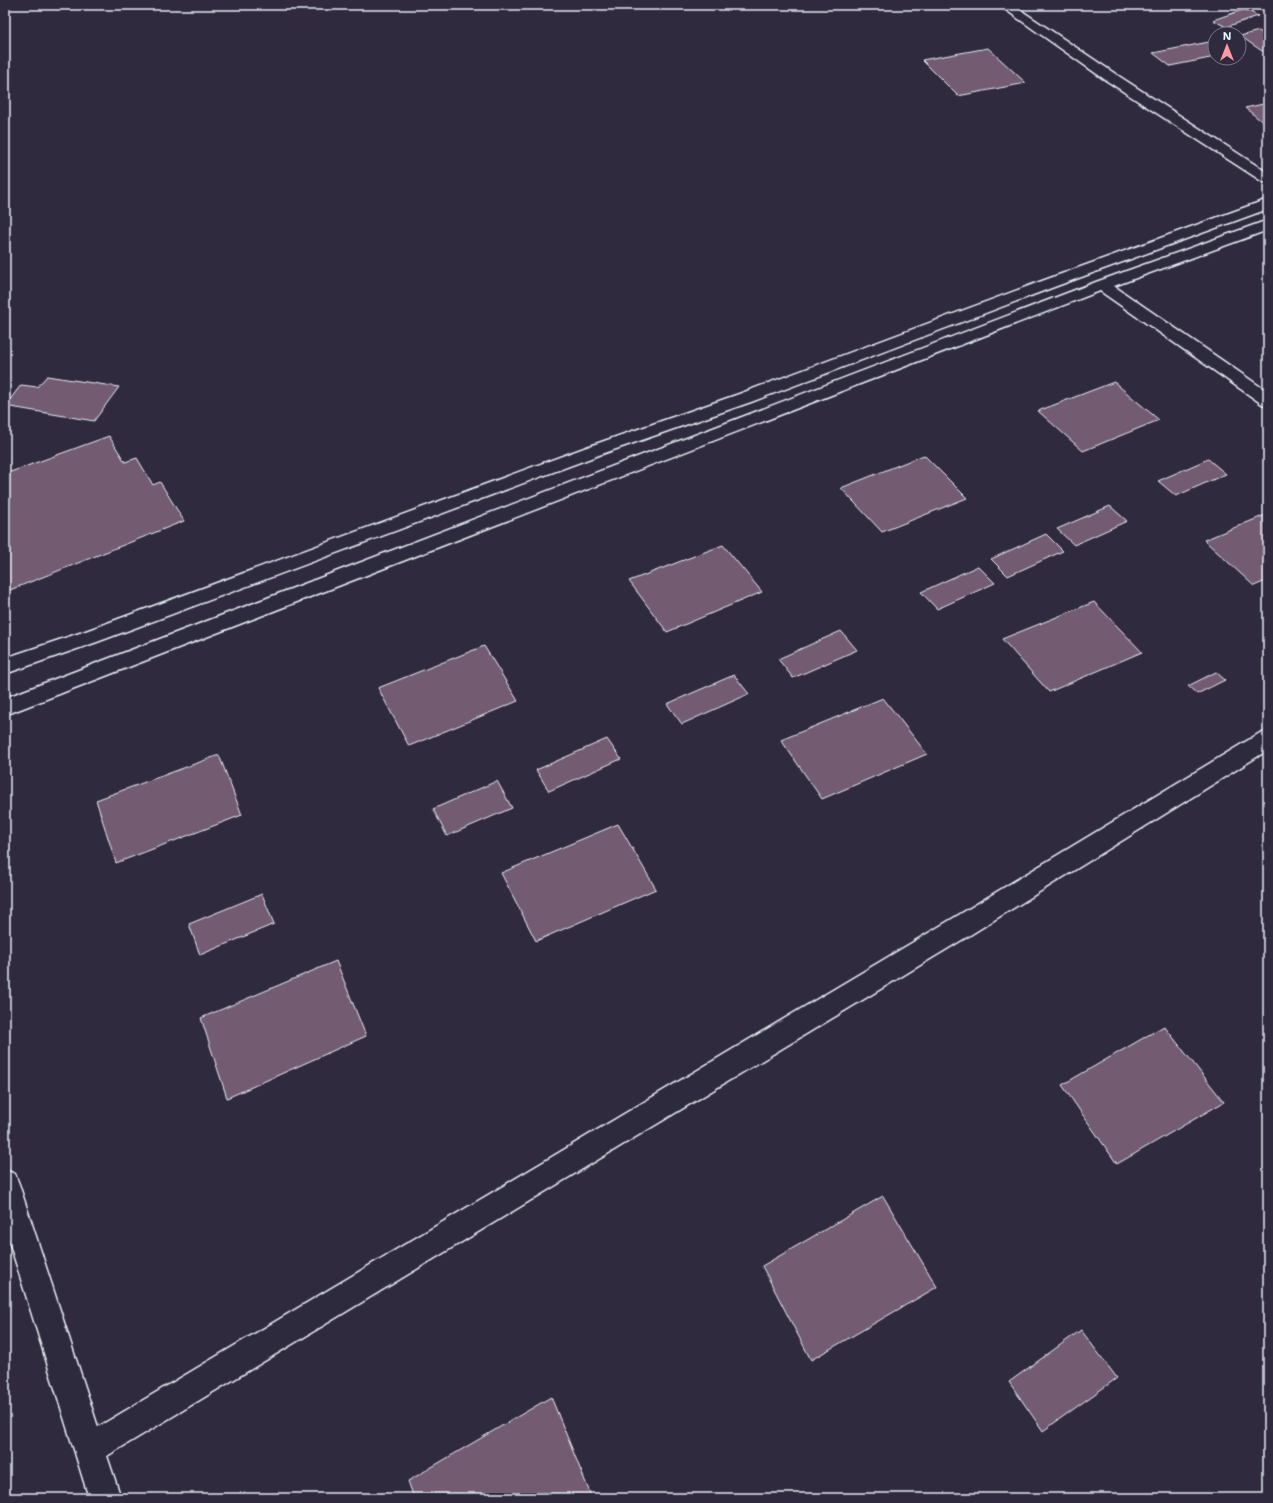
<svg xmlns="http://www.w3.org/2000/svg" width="1273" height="1503" viewBox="0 0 1273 1503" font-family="'Shantell Sans',sans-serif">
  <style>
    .building { fill: #735c72; stroke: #e8f1f8 }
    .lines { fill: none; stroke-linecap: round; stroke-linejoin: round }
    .street-casing { stroke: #e8f1f8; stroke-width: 3 }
    .street { fill: #2f2a3d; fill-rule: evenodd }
  </style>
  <rect width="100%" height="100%" fill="#2f2a3d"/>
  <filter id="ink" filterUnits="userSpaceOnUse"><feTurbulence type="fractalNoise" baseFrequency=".025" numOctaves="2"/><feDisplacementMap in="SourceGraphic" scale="8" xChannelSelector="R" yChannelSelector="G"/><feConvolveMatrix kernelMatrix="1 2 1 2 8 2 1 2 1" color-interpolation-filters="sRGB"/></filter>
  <g filter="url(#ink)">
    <path class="building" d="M1066 5H1090L1071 9Z
      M1258 5H1268V13L1255 6Z
      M1245 9 1258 16 1226 27 1213 20Z
      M1259 31 1268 37V49L1262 51 1240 36Z
      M1214 41 1215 42V57L1170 66 1153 53Z
      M988 48 1026 83 958 96 922 60Z
      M1268 103V126L1245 108Z
      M47 376 119 387 94 421 5 406 21 385 37 387Z
      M1114 382 1159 420 1083 451 1038 411Z
      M109 436 125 462 137 458 153 485 160 482 184 521 5 592V474Z
      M924 455 967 498 882 532 841 488Z
      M1208 459 1226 474 1176 496 1158 481Z
      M1110 506 1127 521 1074 545 1057 529Z
      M1268 514V580L1254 586 1204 540Z
      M1046 534 1063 551 1008 576 991 559Z
      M723 545 762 592 667 632 629 581Z
      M978 566 995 583 937 609 921 592Z
      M1094 602 1142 652 1049 692 1002 639Z
      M841 631 857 650 793 678 778 659Z
      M484 646 518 701 409 746 378 688Z
      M1216 672 1225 680 1197 694 1188 686Z
      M734 675 749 694 682 724 667 704Z
      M883 698 927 754 822 799 781 740Z
      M607 739 621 759 549 791 536 770Z
      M219 755 242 815 116 863 96 800Z
      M497 781 512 808 447 836 433 809Z
      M618 824 656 889 536 941 501 873Z
      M262 894 274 924 200 955 189 924Z
      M336 961 366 1036 227 1098 201 1018Z
      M1164 1026 1224 1102 1117 1164 1062 1085Z
      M883 1196 937 1287 811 1360 762 1266Z
      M1081 1330 1117 1378 1043 1431 1009 1382Z
      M551 1397 592 1498H414L408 1481Z"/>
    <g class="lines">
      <g class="street-casing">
        <path id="street" d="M999 5H1013L1114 73 1268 173V183L1263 182 1104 79Z
          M1268 199V209L1054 287 751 402 599 455 97 642 5 674V658L83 632 587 447 739 394 1042 281Z
          M1268 220V230L1114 286 1268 392V406L1262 404 1100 291 5 715V698L1096 282Z
          M1268 730V750L970 935 107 1456 121 1498H89L5 1228V1170L15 1174 19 1184 98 1427 952 919 1260 733Z"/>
      </g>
      <use href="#street" class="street"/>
    </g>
  </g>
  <rect width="1273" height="1503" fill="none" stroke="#2f2a3d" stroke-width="20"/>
  <rect x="10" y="10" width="1253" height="1483" fill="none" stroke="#e8f1f8" stroke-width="1.5" filter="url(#ink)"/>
  <g transform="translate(1227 46)"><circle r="19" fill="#2f2a3d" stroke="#797a88"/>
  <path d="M0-3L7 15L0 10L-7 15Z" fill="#ff9aa2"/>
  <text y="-6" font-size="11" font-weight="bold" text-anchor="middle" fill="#e8f1f8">N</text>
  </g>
</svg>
